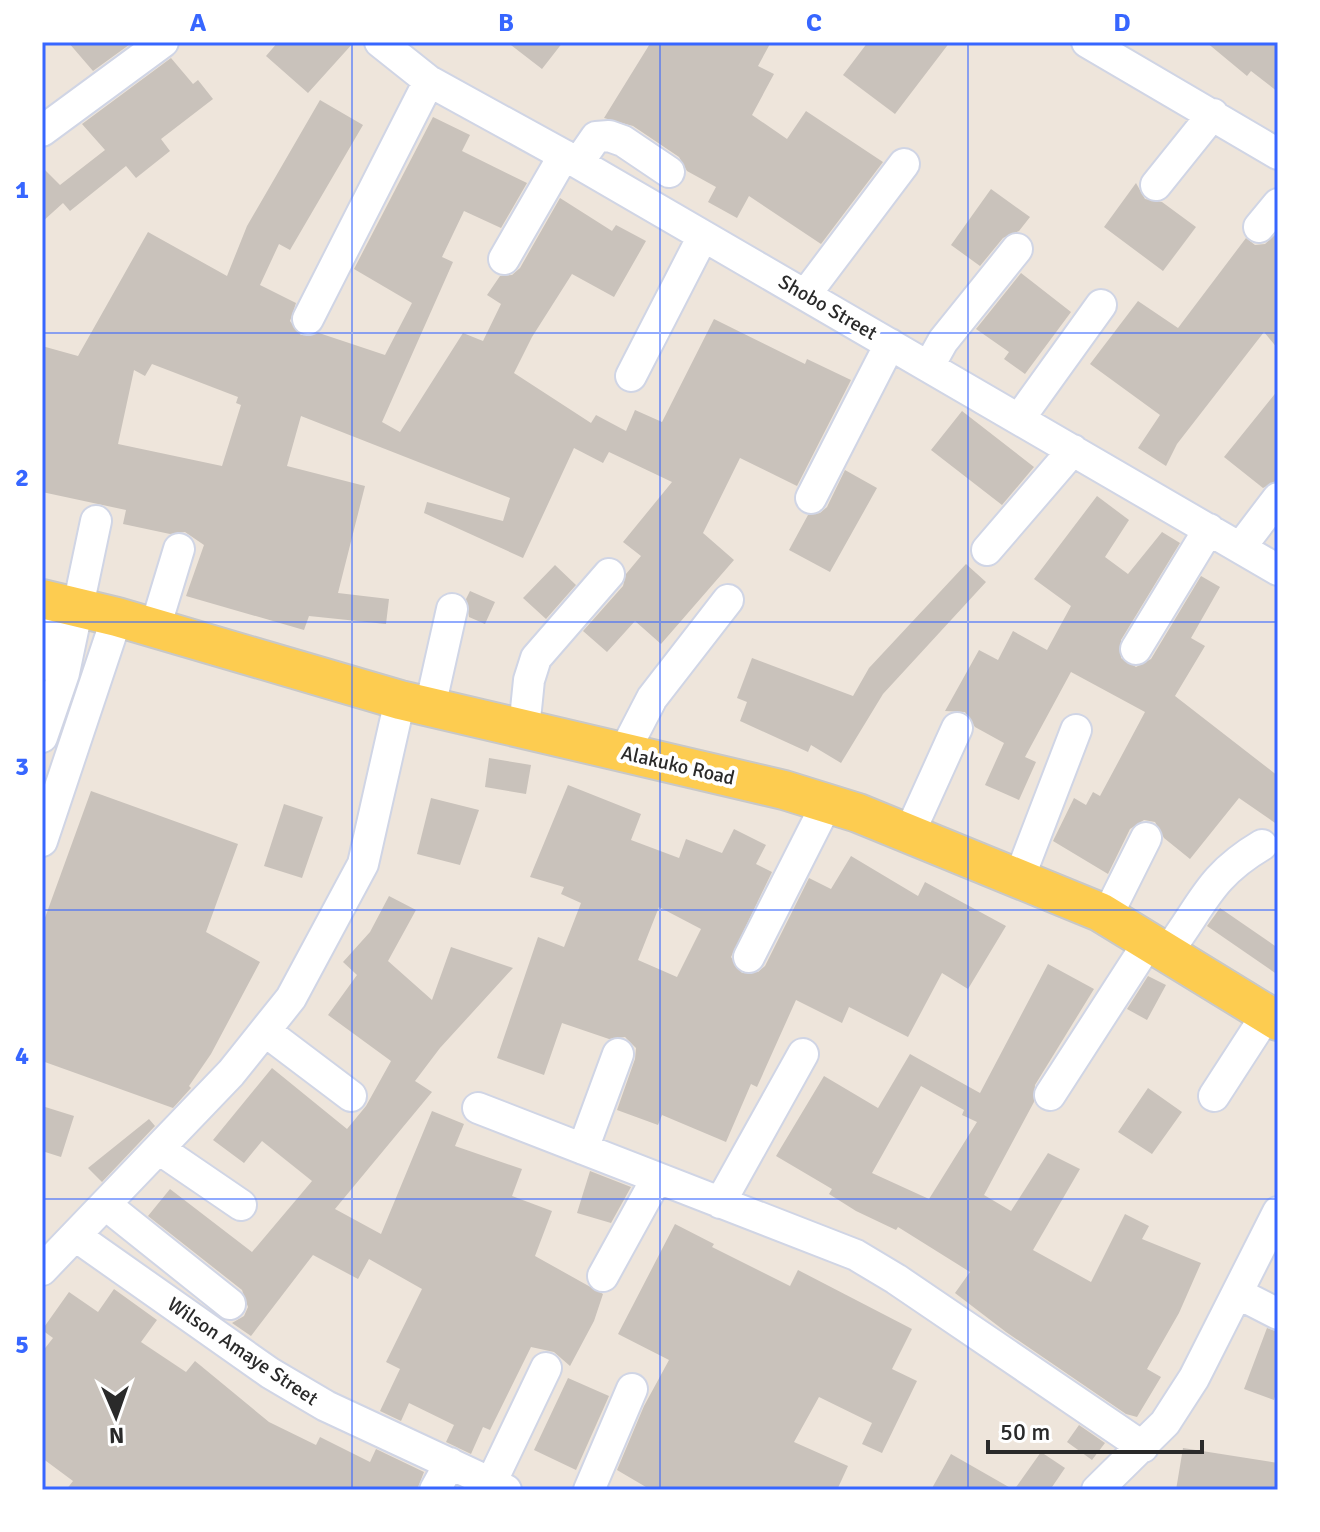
<svg xmlns="http://www.w3.org/2000/svg" width="1320" height="1532" viewBox="0 0 1320 1532" font-family="Signika,sans-serif">
  <style>
    .building { fill: #c9c2bb; fill-rule: evenodd }
    .lines { fill: none; stroke-linecap: round; stroke-linejoin: round }
    .minor-casing { stroke: #d0d5e5; stroke-width: 34 }
    .major-casing { stroke: #c8c8c8; stroke-width: 42 }
    .minor { stroke: #fff; stroke-width: 30 }
    .major { stroke: #fdcc50; stroke-width: 38 }
    .grid { fill: none; stroke: #3766ff; stroke-width: 2; stroke-opacity: 0.55 }
    .labels { text-anchor: middle; stroke-width: 8; stroke-linejoin: round; paint-order: stroke }
    .street-label { font-size: 20px; fill: #2a2a2a; stroke: #fff }
    .neatline { fill: none; stroke: #3766ff; stroke-width: 3 }
    .grid-label { font-size: 26px; text-anchor: middle; font-weight: bold; fill: #3766ff }
  </style>
  <rect width="100%" height="100%" fill="#eee5db"/>
  <path class="building" d="M68 42H133L93 71Z
    M278 42H354L308 93 266 56Z
    M507 42H563L542 69Z
    M651 42H771L758 66 774 74 752 115 787 139 806 111 883 162 821 244 749 196 737 218 708 202 716 187 687 171 679 157 633 126 604 118Z
    M868 42H950L895 114 843 75Z
    M1206 42H1278V92L1251 71 1247 76Z
    M171 58 193 84 198 80 213 99 161 139 170 151 136 178 126 166 70 211 63 203 42 222V167L60 185 105 150 82 124Z
    M320 100 363 125 290 250 279 244 260 285 296 303 290 321 301 335 319 333 385 355 412 303 354 269 433 117 470 135 462 151 527 183 501 228 464 211 442 257 453 262 382 422 400 432 463 333 483 341 501 304 487 295 500 276 512 275 520 268 560 198 612 231 616 225 646 241 614 297 572 274 532 337 514 373 591 423 596 415 626 431 635 410 662 422 714 319 805 364 807 359 851 380 797 486 740 458 703 533 734 560 661 644 635 621 607 652 583 631 623 586 626 574 641 556 623 542 672 482 609 452 603 463 574 448 523 558 424 513 427 502 503 521 510 498 301 416 287 466 365 486 338 593 389 599 386 624 309 616 304 630 186 596 204 545 185 532 170 534 123 524 126 510 42 492V346L78 356 148 232 227 276 247 226ZM152 364 238 397 236 403 241 405 222 466 118 444 134 370 145 376Z
    M1136 183 1145 199 1162 202 1196 227 1163 271 1104 227Z
    M991 189 1030 217 1019 231 1003 238 980 266 951 245Z
    M1278 232V349L1264 332 1177 444 1166 466 1138 448 1160 415 1090 364 1138 301 1178 328 1246 238 1255 245 1265 244Z
    M1021 273 1071 312 1025 374 1004 359 1009 352 976 329Z
    M1278 390V480L1263 488 1224 457Z
    M962 411 1034 467 1002 505 931 450Z
    M845 470 877 488 830 572 789 550 808 515 820 513 827 507Z
    M1097 496 1129 520 1105 557 1128 574 1162 532 1180 543 1121 640V658L1136 667 1151 659 1201 576 1220 587 1191 638 1205 646 1175 696 1278 776V825L1239 798 1190 859 1164 838 1155 822 1144 820 1130 829 1108 874 1053 841 1074 798 1086 805 1093 792 1100 796 1145 712 1071 672 1025 757 1036 762 1019 800 985 785 1004 743 975 727 965 712 945 711 979 650 998 660 1013 631 1047 650 1071 606 1034 579Z
    M966 564 986 582 883 694 841 763 811 745 808 752 740 721 747 702 737 698 752 658 853 696 869 668Z
    M555 565 576 585 546 619 523 598Z
    M470 591 495 602 485 624 469 617 466 599Z
    M489 758 531 765 526 794 485 787Z
    M568 785 641 814 631 840 679 858 686 839 722 853 734 829 766 845 756 864 772 872 731 957 742 973 758 972 765 966 809 878 831 889 851 856 918 896 925 882 1006 926 968 989 942 973 908 1037 849 1007 842 1023 796 1000 757 1087 751 1084 726 1142 662 1115 658 1125 617 1110 635 1059 636 1048 625 1037 609 1039 562 1023 544 1075 497 1058 538 937 564 947 581 903 561 894 564 887 530 877ZM659 907 701 929 677 977 638 960Z
    M91 791 238 844 206 932 260 962 211 1054 189 1086 191 1088 173 1108 42 1061V926Z
    M431 798 479 810 460 865 417 854Z
    M284 804 323 817 302 878 264 866Z
    M389 896 416 910 388 961 432 1000 451 947 513 968 440 1048 415 1081 432 1092 335 1209 381 1234 432 1111 464 1124 455 1146 522 1169 512 1196 552 1211 535 1256 603 1294 594 1321 570 1366 554 1352 531 1347 490 1430 483 1427 471 1454 446 1442 454 1425 409 1403 401 1421 380 1411 400 1369 386 1362 422 1289 369 1259 358 1279 313 1255 251 1336 232 1323 244 1316 248 1307 242 1290 148 1216 170 1189 252 1252 312 1181 262 1141 244 1163 213 1140 272 1068 347 1129 366 1106 391 1061 328 1015 357 975 343 962 370 932Z
    M1220 908 1278 948V975L1207 926Z
    M1048 964 1094 989 1035 1085 1034 1102 984 1195 1011 1211 1048 1153 1080 1169 1033 1250 1091 1282 1125 1214 1149 1226 1142 1239 1201 1263 1179 1313 1147 1369 1161 1377 1137 1417 1126 1414 1006 1332 955 1293 970 1272 898 1227 896 1230 856 1211 829 1194 832 1189 776 1156 824 1076 878 1108 910 1054 980 1093ZM921 1086 964 1110 962 1115 977 1122 929 1199 872 1173Z
    M1148 976 1166 985 1147 1020 1127 1009Z
    M1148 1088 1182 1112 1152 1154 1118 1132Z
    M42 1106 74 1116 61 1157 42 1151Z
    M149 1119 155 1126 102 1182 88 1168Z
    M590 1171 631 1187 611 1223 577 1213Z
    M675 1224 714 1244 712 1247 790 1286 798 1270 912 1329 892 1369 917 1381 882 1453 862 1444 872 1423 819 1397 794 1442 848 1466 837 1490H651L617 1470 644 1406 669 1360 618 1334Z
    M114 1289 157 1320 141 1342 186 1372 195 1361 269 1422 316 1445 320 1437 370 1462 376 1449 424 1472 417 1490H66L73 1481 42 1458V1352L53 1338 42 1330 69 1292 98 1312Z
    M1267 1328 1278 1332V1387L1274 1400 1244 1389Z
    M568 1378 609 1396 576 1470 534 1450Z
    M1079 1425 1105 1443 1092 1460 1067 1442Z
    M1183 1448 1278 1463V1490H1176Z
    M1041 1452 1065 1468 1050 1490H931L951 1454 1014 1490Z"/>
  <g class="lines">
    <g class="minor-casing">
      <path id="minor" d="M380 42 429 81 578 163 1278 570
        M1087 42 1278 154
        M42 131 163 42
        M578 163 596 137 609 136 623 141 669 172
        M1156 185 1213 114
        M1259 227 1278 204
        M504 259 564 155
        M806 294 904 164
        M308 319 429 81
        M929 366 943 341 1017 249
        M631 376 703 236
        M1019 419 1101 305
        M811 498 890 344
        M1240 548 1278 498
        M987 550 1073 450
        M155 628 179 549
        M1136 649 1209 529
        M42 665 60 604
        M430 707 452 609
        M524 729 529 680 536 658 609 574
        M42 737 64 673 96 521
        M624 752 652 698 728 600
        M909 834 957 728
        M42 841 117 617
        M1020 876 1076 730
        M1107 916 1146 838
        M1168 951C1203 905 1208 877 1262 845
        M749 957 827 803
        M265 1031 351 1096
        M1050 1095 1150 940
        M1214 1096 1267 1014
        M478 1108 856 1255 896 1279 1143 1447
        M159 1149 241 1205
        M583 1149 618 1054
        M720 1203 803 1054
        M106 1205 230 1304
        M77 1237 270 1373 326 1406 506 1490
        M42 1270 231 1073 291 998 363 864 400 700
        M603 1276 657 1178
        M1237 1293 1278 1314
        M491 1483 546 1368
        M435 1490 450 1463
        M589 1490 632 1389
        M1097 1490 1165 1423 1194 1378 1278 1212"/>
    </g>
    <g class="major-casing">
      <path id="major" d="M42 599 117 617 400 700 784 790 858 813 1100 912 1278 1021"/>
    </g>
    <use href="#minor" class="minor"/>
    <use href="#major" class="major"/>
  </g>
  <path class="grid" d="M352 42V1490M660 42V1490M968 42V1490M42 333H1278M42 622H1278M42 910H1278M42 1199H1278"/>
  <g class="labels">
    <g class="street-label">
      <text transform="translate(828 307) rotate(30)" y="7">Shobo Street</text>
      <text transform="translate(678 765) rotate(13)" y="7">Alakuko Road</text>
      <text transform="translate(243 1351) rotate(34)" y="7">Wilson Amaye Street</text>
    </g>
  </g>
  <rect width="1320" height="1532" fill="none" stroke="#ffffff" stroke-width="88"/>
  <g transform="translate(116 1416) rotate(178)" stroke="#ffffff" stroke-width="6" paint-order="stroke">
  <path d="M0-6L14 30L0 20L-14 30Z" fill="#2a2a2a"/>
  <text y="-12" font-size="22" font-weight="bold" text-anchor="middle" fill="#2a2a2a">N</text>
  </g>
  <path d="M988 1440v12h214v-12" fill="none" stroke="#2a2a2a" stroke-width="4"/>
  <text x="1000" y="1440" font-size="24" fill="#2a2a2a" stroke="#ffffff" stroke-width="6" paint-order="stroke">50 m</text>
  <rect x="44" y="44" width="1232" height="1444" class="neatline"/>
  <g class="grid-label">
    <text x="198" y="31">A</text>
    <text x="506" y="31">B</text>
    <text x="814" y="31">C</text>
    <text x="1122" y="31">D</text>
    <text x="22" y="198">1</text>
    <text x="22" y="486">2</text>
    <text x="22" y="775">3</text>
    <text x="22" y="1064">4</text>
    <text x="22" y="1353">5</text>
  </g>
</svg>
